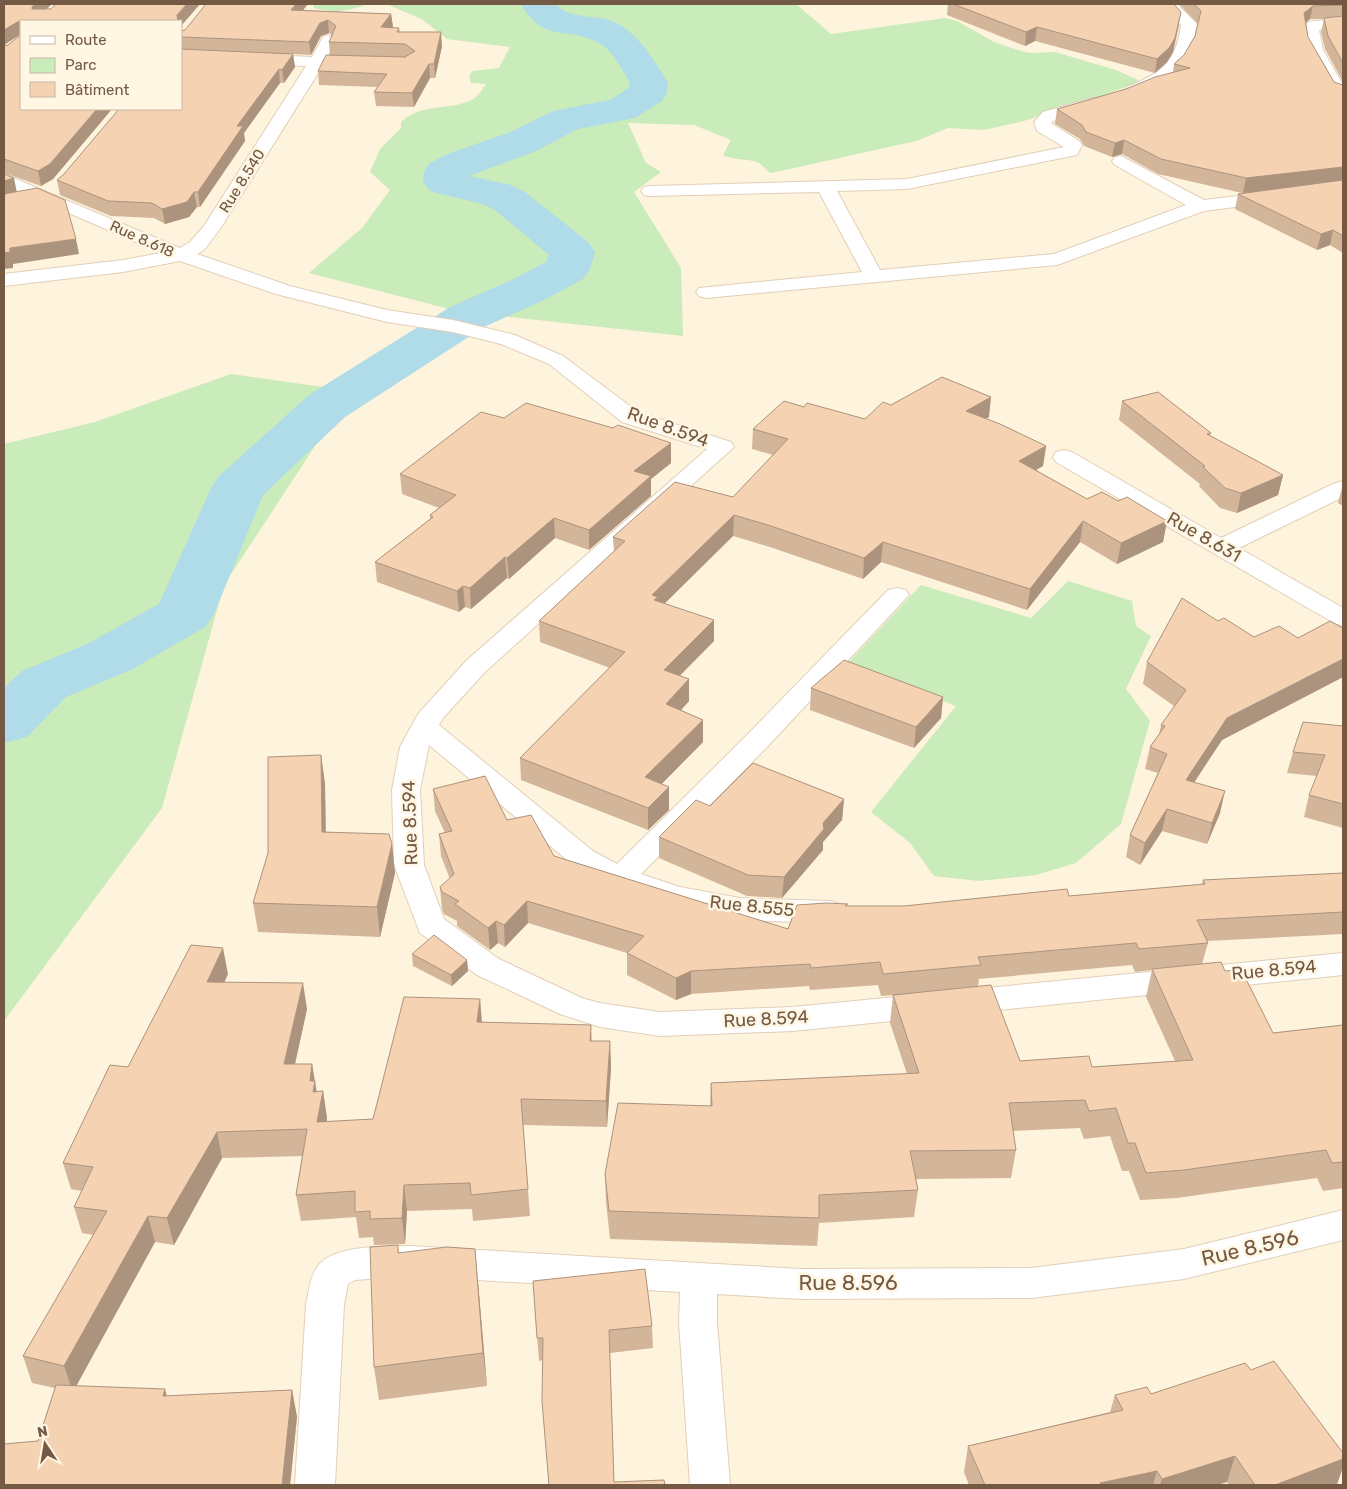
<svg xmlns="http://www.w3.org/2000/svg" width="1347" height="1489" viewBox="0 0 1347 1489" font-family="Rubik,sans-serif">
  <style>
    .green { fill: #caebba }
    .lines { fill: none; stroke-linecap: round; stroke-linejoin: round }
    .river { fill: #b0dbe8; fill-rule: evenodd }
    .minor-casing { stroke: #e2cfb8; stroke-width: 2 }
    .minor { fill: #fff; fill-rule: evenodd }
    .wall { fill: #d3b599; fill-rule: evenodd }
    .shaded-wall { fill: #ac937d }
    .building { fill: #f5d2b2; stroke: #ac937d }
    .labels { text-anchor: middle; stroke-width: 5; stroke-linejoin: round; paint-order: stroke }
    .far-street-label { font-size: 15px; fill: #745944; stroke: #fff7e4 }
    .street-label { font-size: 18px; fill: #745944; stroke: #fff7e4 }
    .near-street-label { font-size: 21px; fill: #745944; stroke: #fff7e4 }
  </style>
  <rect width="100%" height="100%" fill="#fef3dc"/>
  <path class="green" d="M314 4H367C349 12 333 13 314 8Z
    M387 4H796L831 34 945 18 957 21 994 42 1021 51 1030 53 1055 52 1116 70 1138 80 1134 84 1104 95 1024 121 984 130 948 128 916 141 772 173C765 172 765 166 759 163 749 158 734 161 723 155L731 140 694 125 628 123 646 163 661 172 634 192 681 268 683 336 457 311 309 273 362 228 390 190 370 172 380 149 401 128V122C423 101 457 112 476 97 480 94 483 88 486 84L471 83 469 77 472 71 499 68 510 47 447 39 423 20Z
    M231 374 351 391 224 585 162 808 4 1021V444L95 422Z
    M1068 581 1132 601 1136 626 1151 636 1126 689 1150 721 1121 824 1076 863 1036 875 979 881 934 876 910 843 871 812 956 706 846 665 921 585 1031 618Z"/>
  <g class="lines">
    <path class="river" d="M521 4H556C568 20 597 14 614 22 638 32 654 61 668 82L667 93 662 101 635 118 578 129 536 151 469 176 511 185 525 192 588 242 595 252 590 269 583 279 546 299 484 327 345 417 263 495 214 614 205 627 131 670 66 697 27 737 4 743V688L22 671 87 644 159 604 211 488 219 476 309 395 450 307 514 279 546 262 549 255 495 210 483 204 436 193 429 190 423 181 424 172 430 163 450 153 508 133 553 111 610 100 629 88 630 82C622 71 614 52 602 45 570 24 545 46 521 4Z"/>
    <g class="minor-casing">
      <path id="minor" d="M1162 4H1177L1197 24C1193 56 1179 76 1149 89 1142 92 1136 96 1127 93L1125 90 1127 87C1161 73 1176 63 1181 25Z
        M1343 20V28L1319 30 1323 50 1343 85V99L1333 95 1307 50 1303 26 1311 21Z
        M328 35 336 40 327 57 342 59 344 62 336 67H322L220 229 204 250 197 254 290 286 387 310 453 320 515 335 563 356 638 412 731 442 734 447 485 672 443 718 439 725 593 851 617 864 748 734 888 590 897 588 906 590 909 595 768 746 641 874 680 887 740 898 831 901 842 905 846 912 842 919 831 923 740 920 677 907 609 885 573 865 429 745 420 790 424 865 444 919 499 959 582 998 600 1003 660 1012 793 1007 1343 953V975L793 1031 660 1036 600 1027 560 1014 477 975 420 933 394 865 392 790 400 747 418 714 467 660 707 449 622 422 549 364 501 344 453 332 387 322 276 294 180 261 123 272 4 286V274L123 260 161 253 4 185V174L180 248 190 242 204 226 306 66 181 61V51L312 57 323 37Z
        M1092 98 1098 99 1100 103 1098 107 1055 120 1051 123 1079 141 1082 145 1077 155 907 189 837 191 880 270 1054 254 1186 205 1115 165 1112 161 1115 157 1121 156 1204 200 1343 183V193L1204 211 1057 265 706 298 699 296 696 292 699 288 862 272 819 192 650 196 644 195 641 191 644 187 650 186 907 179 1064 147 1037 131 1034 122 1043 112Z
        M1064 450 1072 452 1221 538 1335 483 1343 481V497L1239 548 1343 608V626L1334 623 1056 462 1053 457 1056 452Z
        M1343 1210V1240L1184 1279 1031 1298 802 1299 717 1294V1322L730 1485H690L679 1322 680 1292 410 1276 355 1280 348 1284 344 1304 335 1485H295L306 1304C309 1292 310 1277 317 1267 333 1244 385 1247 410 1246L802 1269 1031 1268 1184 1249Z"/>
    </g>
    <use href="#minor" class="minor"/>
  </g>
  <path class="wall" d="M4 4H52L46 9 200 4 181 26V21H21V109H112L53 179 41 186 4 173V46L8 45 19 36V35L4 45Z
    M948 4H1174L1179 26 1173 52 1167 62 1155 73 1035 41 1025 46 947 15Z
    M1179 4H1343V82L1325 49 1321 32 1324 19H1310L1306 23 1308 37 1334 82 1343 85V253L1330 245 1317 250 1235 209 1238 194 1242 193 1158 174 1122 154 1112 157 1084 146 1080 139 1055 124 1057 109 1126 89 1173 72 1174 64 1184 55 1195 36 1198 24Z
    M303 10 391 14 393 27 392 28H399L400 32 442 46 435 78H430L414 107 376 106 374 92 378 87 319 85 318 71 330 55 329 42 332 35 329 33 321 36 311 55 293 54 295 67 284 83H280L244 133 245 141 200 207H197L189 217 165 224 154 218 111 216 60 195 57 180 64 174 181 109V31Z
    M1122 401 1211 433 1210 436 1283 475 1278 495 1237 513 1220 508 1199 486 1200 484 1119 420Z
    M891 405 989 417 986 419 1046 446 1043 466 1036 470 1087 499 1118 501 1167 521 1163 542 1117 564 1080 542 1027 610 881 562 863 579 770 547 733 536 664 604 714 641 680 676 689 679V701L681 710 703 720V742L661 784 669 810 648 830 521 780 520 758 610 668 540 642 539 621 614 552 613 537 733 497 773 455 752 449 753 429 804 407 865 419Z
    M504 418 613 428 671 443V463L651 479V496L589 550 555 538 509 579 507 578 471 609 465 607 459 612 377 582 375 562 430 519V515L439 508 402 494 400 474Z
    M1343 484V506L1338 503Z
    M1218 621 1254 637 1298 638 1343 628V677L1222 740 1194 783 1220 813 1207 844 1162 831 1140 865 1126 857 1130 835 1158 773 1145 769 1150 747 1159 734 1161 725 1174 706 1143 684 1147 662Z
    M811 688 943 697 941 718 914 748 810 710Z
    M1343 726V828L1304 817 1309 795 1317 776 1287 773 1293 752Z
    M321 755 325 784 326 832 392 844 395 873 380 937 258 932 253 903Z
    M433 789 507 820 554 856 788 929 847 906H904L1069 896 1202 884 1203 880 1343 873V934L1207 941 1208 943 1202 964 1225 971 1240 980 1273 1033 1343 1025V1188L1323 1191 1317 1178 1177 1198 1140 1200 1129 1171H1122L1110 1136 1084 1139 1080 1128 1013 1131 1016 1150 1011 1178 916 1179 918 1190 914 1217 819 1223 817 1246 610 1239 606 1202 605 1174 710 1106 711 1083 907 1074 890 1023 893 995 881 996 878 985 810 990 809 986 691 994 676 1000 627 975V953L528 923 505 947 498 943 490 950 457 926V921L444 914 442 909 440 887 450 879 441 856 439 834 445 833 435 811ZM1132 965 1135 972 1152 970 1146 997 1175 1061 1092 1067 1020 1061 978 987 979 979Z
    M844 799 842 820 823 842V850L782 898 747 896 659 858V837L710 806Z
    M412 954 467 960 468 971 452 986 413 966Z
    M228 974 224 982 307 1009 295 1064H312L317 1092 323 1091 327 1118V1122L373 1119 480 999 482 1022 592 1041H610L611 1068 607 1127 523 1125 530 1216 473 1221 472 1209 407 1211 405 1244 374 1245 373 1237 359 1238 356 1217 301 1221 296 1195 302 1156 222 1158 174 1245 155 1242 76 1386 167 1396 292 1390 297 1417 290 1485H4L38 1441 55 1388 32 1383 23 1356 94 1235 82 1233 74 1207 82 1191 71 1189 63 1163 128 1067Z
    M398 1245 399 1253 475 1249 487 1386 379 1400 374 1367Z
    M533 1281 652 1326 653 1348 610 1353 614 1482 549 1485 543 1360 539 1361Z
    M1251 1370 1343 1453V1467L1337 1484 1333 1485H1229L1227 1482 1217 1485H969L964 1472 968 1446 1110 1412 1115 1395 1151 1394Z"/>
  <path class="shaded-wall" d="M35 4H52L35 20 32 9V7Z
    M187 4H200L181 26V21H178L177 15Z
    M296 4H308L293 23 291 10Z
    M1313 6 1310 19 1301 26 1304 13Z
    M1181 12 1173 52 1167 62 1155 73 1157 59Z
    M391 14 393 27 382 41 381 27Z
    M328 20 329 33 321 36 311 55 309 42 320 23Z
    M19 21 21 34 4 45V30Z
    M1037 27 1035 41 1025 46 1026 32Z
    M441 32 442 46 435 78 434 64Z
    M293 54 295 67 284 83 282 70Z
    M429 64 430 78 414 107 412 93Z
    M279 69 280 83 244 133 245 141 200 207 198 192 237 126Z
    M97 109H112L53 179 41 186 38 171Z
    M1124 140 1122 154 1112 157 1115 143Z
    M1343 167V182L1243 193 1246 178Z
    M14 178 17 193 4 197V181Z
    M194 192 197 207 189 217 165 224 162 209Z
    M1333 230 1330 245 1317 250 1321 234Z
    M76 239 79 254 13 264V268L4 269V253L10 248Z
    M991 397 989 417 964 431 966 411Z
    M671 443V463L651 479V496L589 550V530L634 471Z
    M1046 446 1043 466 1016 481 1019 461Z
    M1283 475 1278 495 1237 513 1241 493Z
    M734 515 733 536 658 610 652 595Z
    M554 518 555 538 509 579 507 558Z
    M1083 521 1080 542 1027 610 1030 589Z
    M1167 521 1163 542 1117 564 1121 543Z
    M883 542 881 562 863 579 864 558Z
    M505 557 507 578 471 609 470 588Z
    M463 586 465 607 459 612 457 591Z
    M714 620V641L664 691V670Z
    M1343 659V677L1222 740 1181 802 1186 780 1227 718Z
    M689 679V701L667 726 666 704Z
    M943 697 941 718 914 748 916 727Z
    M703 720V742L646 800 645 777Z
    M321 755 325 784 326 861 322 832Z
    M669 787V810L648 830V808Z
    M1225 791 1220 813 1207 844 1212 823Z
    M844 799 842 820 823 842V850L782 898 784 877 823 823Z
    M1167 809 1162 831 1140 865 1145 843Z
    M392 844 395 873 380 937 377 907Z
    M527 901 528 923 505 947 504 925Z
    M496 921 498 943 490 950 488 928Z
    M223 948 228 974 213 1008 207 982Z
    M467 960 468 971 452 986 451 975Z
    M691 971V994L676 1000V978Z
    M303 983 307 1009 289 1091 284 1064Z
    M480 999 482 1025 477 1022Z
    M591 1025 592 1051 590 1041Z
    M610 1041 611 1068 607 1127 606 1101Z
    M312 1064 319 1108 310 1081Z
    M323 1091 327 1118 322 1149 317 1122Z
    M217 1132 222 1158 174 1245 167 1218Z
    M404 1185 407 1211 405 1244 402 1218Z
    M148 1216 155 1242 73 1392 64 1366Z
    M475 1249 478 1282 487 1386 483 1353Z
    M165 1389 172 1415 163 1396Z
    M292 1390 297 1417 290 1485H282Z
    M1235 1456 1227 1482 1217 1485H1160L1162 1479Z
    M1343 1459V1467L1337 1484 1333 1485H1275Z
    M1157 1471 1153 1485H1099L1100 1483Z"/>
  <path class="building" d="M4 4H35L32 7V9H51L56 4H187L177 15 178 21H21V109H97L50 164 38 171 4 159V46L8 45 19 36V21L4 30Z
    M206 4H296L291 10 391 14 381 27 399 28 397 32H441L434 64H429L412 93 374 92 387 74 318 71 326 55 405 57 415 51 405 44 329 42 336 26 328 20 320 23 309 42 181 37V31L185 30Z
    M953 4H1174L1181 12 1175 38 1169 48 1157 59 1037 27 1026 32Z
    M1194 4H1343V5L1313 6 1304 13 1308 37 1334 82 1343 85V167L1246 178 1161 159 1124 140 1115 143 1086 132 1082 125 1057 109 1126 89 1155 77 1190 68 1174 64 1184 55 1195 36 1201 11Z
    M1343 16V63L1328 36 1324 18Z
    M181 49 293 54 282 70 279 69 237 126H243L198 192H194L187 202 162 209 152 203 108 201 57 180 64 174 119 109H181Z
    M4 174 14 178 4 181Z
    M1343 180V236L1333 230 1321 234 1238 194Z
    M37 188 65 200 76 239 10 248V252L4 253V194Z
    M942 377 991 397 966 411 1000 424 1046 446 1019 461 1087 499 1102 492 1118 501 1127 497 1167 521 1121 543 1083 521 1030 589 883 542 864 558 771 526 734 515 652 595 658 597 654 600 714 620 664 670 689 679 666 704 703 720 645 777 669 787 648 808 520 758 625 652 539 621 625 541 613 537 675 482 733 497 788 439 753 429 784 401 804 407 807 403 865 419 883 402 891 405Z
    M1158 392 1211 433 1207 434 1283 475 1241 493 1225 488 1203 467 1205 466 1122 401Z
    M526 403 613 428 618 425 671 443 634 471 651 476 589 530 554 518 507 558 505 557 470 588 463 586 457 591 375 562 433 517 430 515 456 495 400 474 481 412 504 418Z
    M1182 598 1218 621 1224 618 1254 637 1279 626 1298 638 1330 621 1343 628V659L1227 718 1186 780 1225 791 1212 823 1167 809 1145 843 1130 835 1167 754 1150 747 1165 726 1161 725 1186 690 1147 662Z
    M844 660 943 697 916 727 811 688Z
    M1303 722 1343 726V804L1309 795 1325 755 1293 752Z
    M321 755 322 832 389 834 392 844 377 907 253 903 268 853V757Z
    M753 763 844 799 823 823 824 829 784 877 748 875 659 837 696 800 710 806Z
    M485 776 507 820 531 815 554 856 788 929 797 905 826 903 848 904 845 906H904L1067 889 1069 896 1205 884 1203 880 1343 873V912L1197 920 1208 943 1139 949 1136 943 978 957 981 965 883 974 880 962 811 968 810 964 691 971 676 978 627 953 644 936 527 901 504 925 496 921 488 928 455 904 459 901 442 892 440 887 454 874 439 834 452 831 433 789Z
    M434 935 467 960 451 975 412 954Z
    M191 945 223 948 207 982 303 983 284 1064H312L310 1081H315L313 1092 323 1091 317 1122 373 1119 404 997 480 999 477 1022 591 1025 590 1041H610L606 1101 521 1099 528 1189 471 1195 470 1183 404 1185 402 1218 370 1219V1211L355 1212V1191L296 1195 307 1129 217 1132 167 1218 148 1216 64 1366 23 1356 107 1211 74 1207 93 1167 63 1163 110 1065 128 1067Z
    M1221 962 1225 971 1234 970 1240 980 1246 979 1273 1033 1343 1025V1162L1332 1163 1326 1150 1184 1170 1146 1173 1135 1143H1128L1116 1108 1089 1111 1085 1100 1009 1103 1016 1150 910 1151 918 1190 819 1195V1218L609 1211 605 1174 618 1103 712 1106 711 1083 919 1073 893 995 991 985 1020 1061 1089 1056 1092 1067 1193 1060 1152 969Z
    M398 1245V1253L447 1247 475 1249 483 1353 374 1367 370 1247Z
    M645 1269 652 1326 609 1330 614 1482 664 1480 665 1485H549L542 1401 543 1338H537L533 1281Z
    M1274 1361 1343 1453V1459L1275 1485H1255L1235 1456 1162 1479 1157 1471 1100 1483 1101 1485H985L968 1446 1123 1410 1115 1395 1147 1387 1151 1394 1245 1363 1251 1370Z
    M56 1385 165 1389 163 1396 292 1390 282 1485H4V1444L38 1441Z"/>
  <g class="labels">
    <g class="far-street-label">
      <text transform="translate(242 181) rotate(-58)" y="5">Rue 8.540</text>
      <text transform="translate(142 239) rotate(24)" y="5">Rue 8.618</text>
    </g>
    <g class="street-label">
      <text transform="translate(668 427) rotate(20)" y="6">Rue 8.594</text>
      <text transform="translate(1204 537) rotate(30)" y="6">Rue 8.631</text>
      <text transform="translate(410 823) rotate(-92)" y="6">Rue 8.594</text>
      <text transform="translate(752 906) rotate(6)" y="6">Rue 8.555</text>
      <text transform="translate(1274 970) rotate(-5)" y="6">Rue 8.594</text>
      <text transform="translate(766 1019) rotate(-3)" y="6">Rue 8.594</text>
    </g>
    <g class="near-street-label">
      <text transform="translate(1250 1248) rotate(-13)" y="7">Rue 8.596</text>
      <text x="848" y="1290">Rue 8.596</text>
    </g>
  </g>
  <rect width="1347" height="1489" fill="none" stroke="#745944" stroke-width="10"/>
  <rect x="20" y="20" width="162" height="90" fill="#fff7e4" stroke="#c7b8a4"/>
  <rect x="30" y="36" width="25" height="8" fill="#ffffff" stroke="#c7b8a4"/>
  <text x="65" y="45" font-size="15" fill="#745944">Route</text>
  <rect x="30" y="58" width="25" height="15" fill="#caebba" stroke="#c7b8a4"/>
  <text x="65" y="70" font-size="15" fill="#745944">Parc</text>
  <rect x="30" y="82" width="25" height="15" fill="#f5d2b2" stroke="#c7b8a4"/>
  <text x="65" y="95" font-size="15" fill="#745944">Bâtiment</text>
  <g transform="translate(45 1444) rotate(348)" stroke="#fff7e4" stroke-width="4" paint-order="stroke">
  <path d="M0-4L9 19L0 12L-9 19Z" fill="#745944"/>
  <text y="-8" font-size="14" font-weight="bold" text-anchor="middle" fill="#745944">N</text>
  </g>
</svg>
